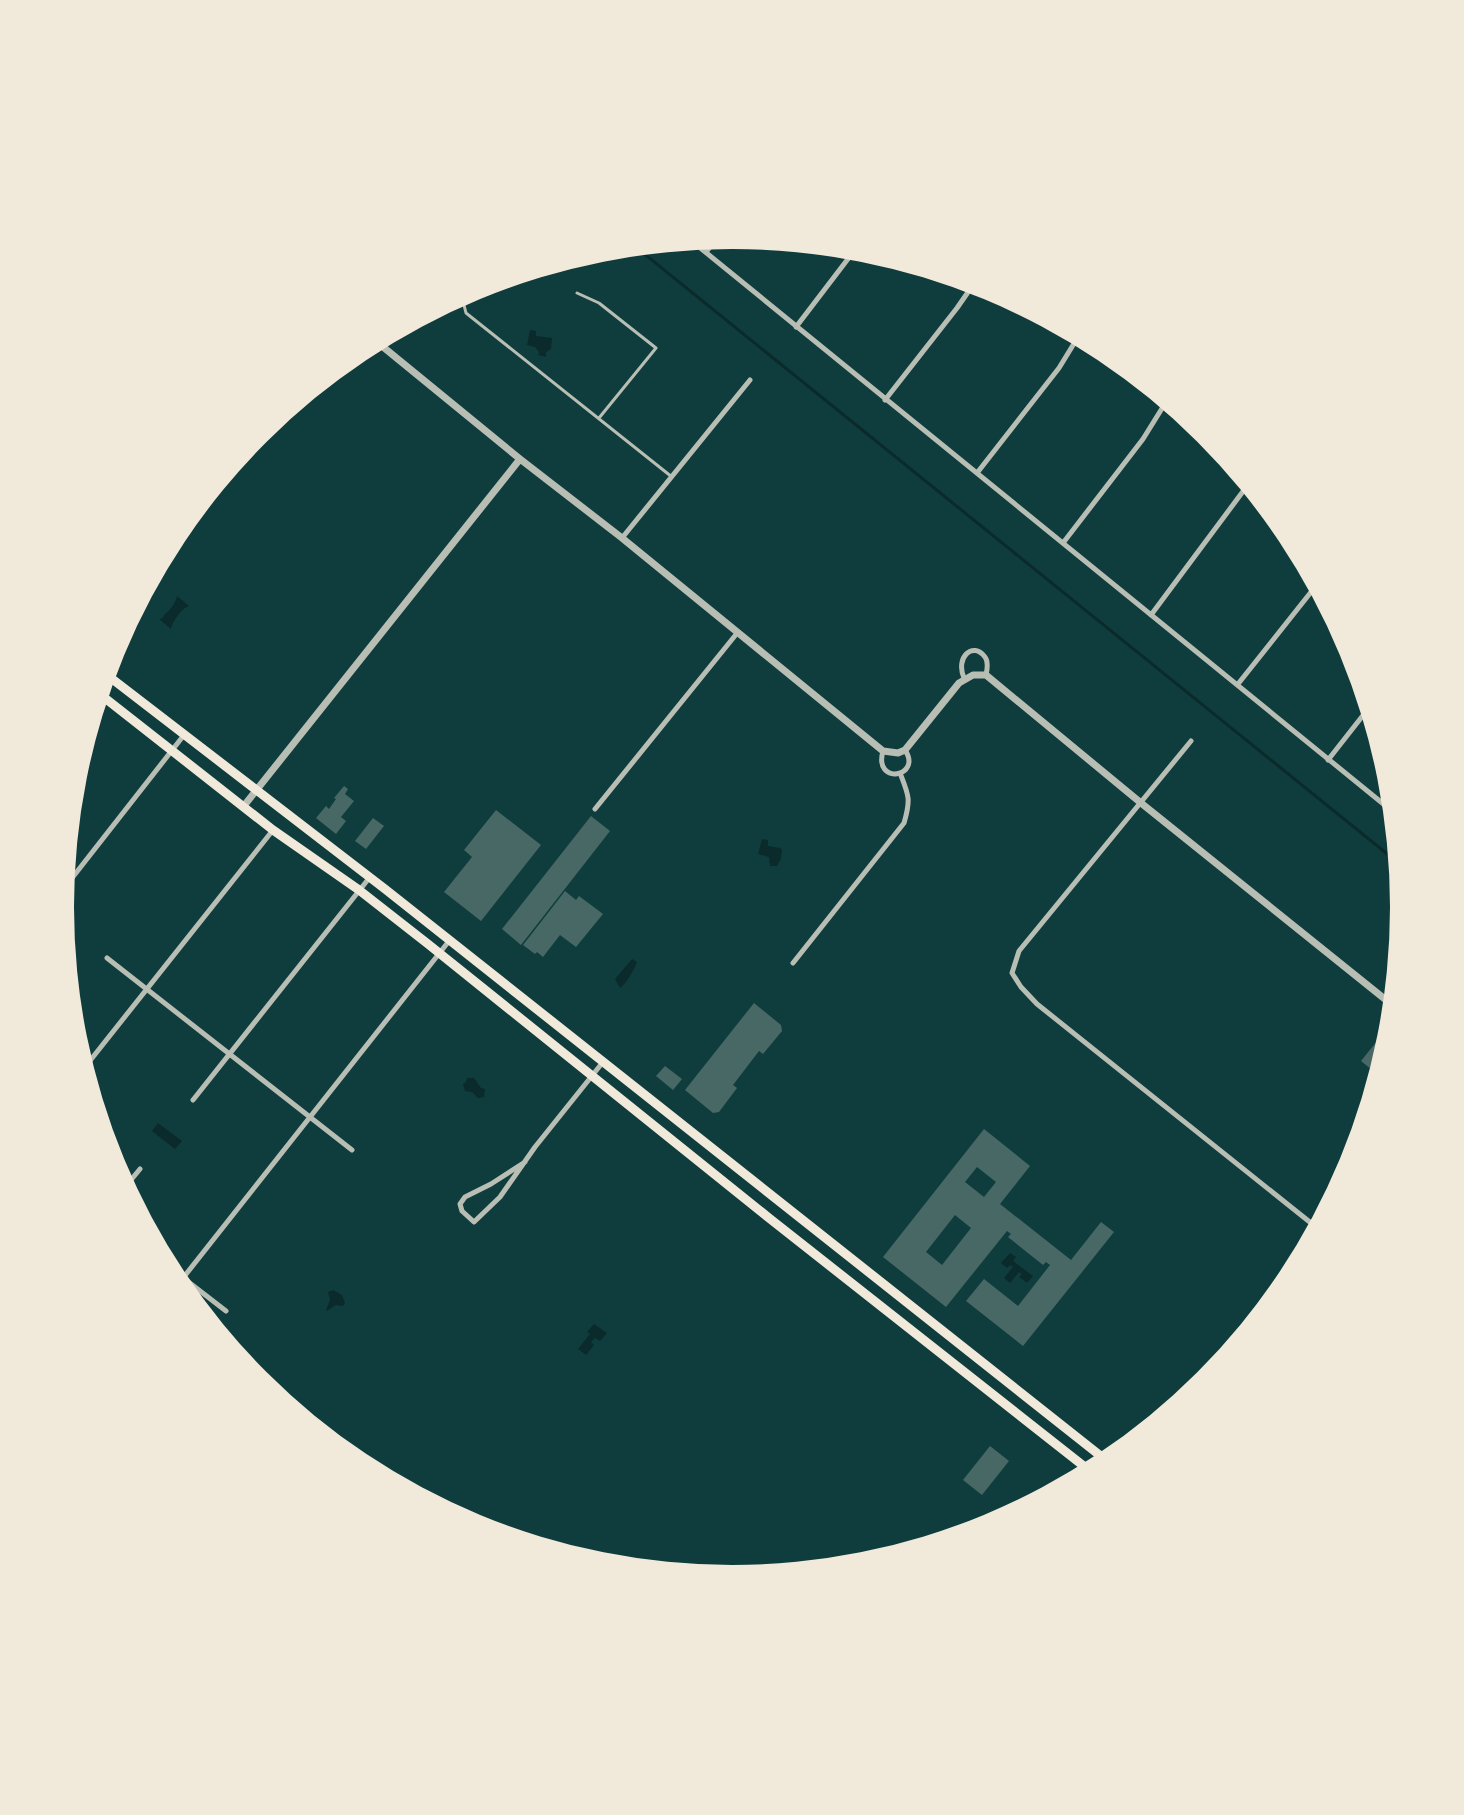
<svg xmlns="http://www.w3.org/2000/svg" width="1464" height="1815" viewBox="0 0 1464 1815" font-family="Barlow,sans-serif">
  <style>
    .water { fill: #0a2a2b }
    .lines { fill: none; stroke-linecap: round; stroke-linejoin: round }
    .stream { stroke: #0a2a2b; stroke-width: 3 }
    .building { fill: #486865; fill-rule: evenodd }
    .service { stroke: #b8beb3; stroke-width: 3 }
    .minor { stroke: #b8beb3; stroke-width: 5 }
    .tertiary { stroke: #b8beb3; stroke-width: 7 }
    .primary { stroke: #f1e9da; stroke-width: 9 }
  </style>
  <rect width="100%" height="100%" fill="#0f3d3e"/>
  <path class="water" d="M530 330 536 331V336L552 338 551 349 546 352V357L538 355 539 352 535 347 527 345Z
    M177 596 189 606C182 608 172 622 171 629L159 619 163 618 164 615C171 610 176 602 177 596Z
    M762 839 768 840V846L780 848 782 850 781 859 777 866H770L769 857 758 854Z
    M632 959 637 962C635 969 625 985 620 988L615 979Z
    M467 1078H474L481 1088 485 1089 484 1097 478 1098 472 1092 465 1091 463 1084 466 1082Z
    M158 1123 182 1141 175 1149 152 1131Z
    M1010 1253 1016 1257 1013 1261 1033 1276 1027 1283 1019 1277 1022 1274 1019 1272 1010 1283 1004 1278 1013 1267 1010 1265 1007 1268 1001 1263Z
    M333 1290 342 1295 345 1303 343 1306 336 1305 327 1311 326 1310 330 1300 328 1292Z
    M594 1324 607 1333 600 1341 595 1338 591 1342 594 1345 586 1355 578 1349 590 1334 587 1332Z"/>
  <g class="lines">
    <path class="stream" d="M637 248 1396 861"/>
  </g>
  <path class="building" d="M344 786 348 789 345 794 354 801 341 817 346 821 336 834 316 818 326 806 329 809 336 799 334 798Z
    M496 810 541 845 481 921 444 892 472 857 464 850Z
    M591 816 610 831 521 945 502 929Z
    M373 818 384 826 366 849 355 841Z
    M565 891 576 900 579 896 603 914 576 947 560 935 543 957 537 952 535 954 523 945Z
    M754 1003 781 1025 782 1031 763 1054 759 1051 733 1085 737 1088 719 1112 713 1113 685 1090Z
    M1385 1031 1389 1033 1388 1038 1377 1074 1361 1061Z
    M665 1066 682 1079 673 1090 656 1076Z
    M984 1129 1030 1166 1000 1204 1071 1260 1101 1222 1114 1232 1023 1346 966 1301 984 1279 1018 1306 1050 1265 1046 1262 1043 1265 1008 1237 1011 1234 1007 1231 946 1307 883 1257ZM977 1167 996 1182 984 1197 965 1182ZM955 1215 971 1228 942 1265 926 1252Z
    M990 1446 1009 1461 982 1495 963 1480Z"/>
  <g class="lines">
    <path class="service" d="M577 293 599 303 656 348 599 418
      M462 297 466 313 672 477"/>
    <path class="minor" d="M693 242 1392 811
      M706 252 716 240
      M796 327 854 251
      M885 400 957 308 973 285
      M977 473 1059 368 1078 337
      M622 538 750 380
      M1063 543 1143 439 1166 402
      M1151 615 1247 486
      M964 678C955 657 973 641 985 657 989 662 987 670 986 675
      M1238 684 1315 587
      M1191 741 1019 951 1012 973 1021 987 1037 1004 1316 1227
      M883 751C873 786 923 777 905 750
      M1328 760 1368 709
      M595 809 738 632
      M65 887 184 735
      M107 958 352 1150
      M793 963 904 823C911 799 909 796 900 773
      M85 1067 273 830
      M193 1100 370 877
      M525 1162 491 1184 465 1197 460 1204 462 1211 474 1222 500 1197 535 1147 603 1062
      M126 1186 140 1169
      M169 1267 226 1311
      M183 1278 449 941"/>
    <path class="tertiary" d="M377 342 520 459 622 538 883 751 898 753 905 750 959 683 973 675H986L1141 803 1391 1004
      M243 807 520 459"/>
    <path class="primary" d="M107 675 385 889 1107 1461
      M101 695 273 830 359 890 428 944 769 1218 1090 1471"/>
  </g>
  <path d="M0 0H1464V1815H0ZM74 907a658 658 0 1 1 1316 0a658 658 0 1 1-1316 0Z" fill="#f1e9da" fill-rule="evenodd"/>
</svg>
